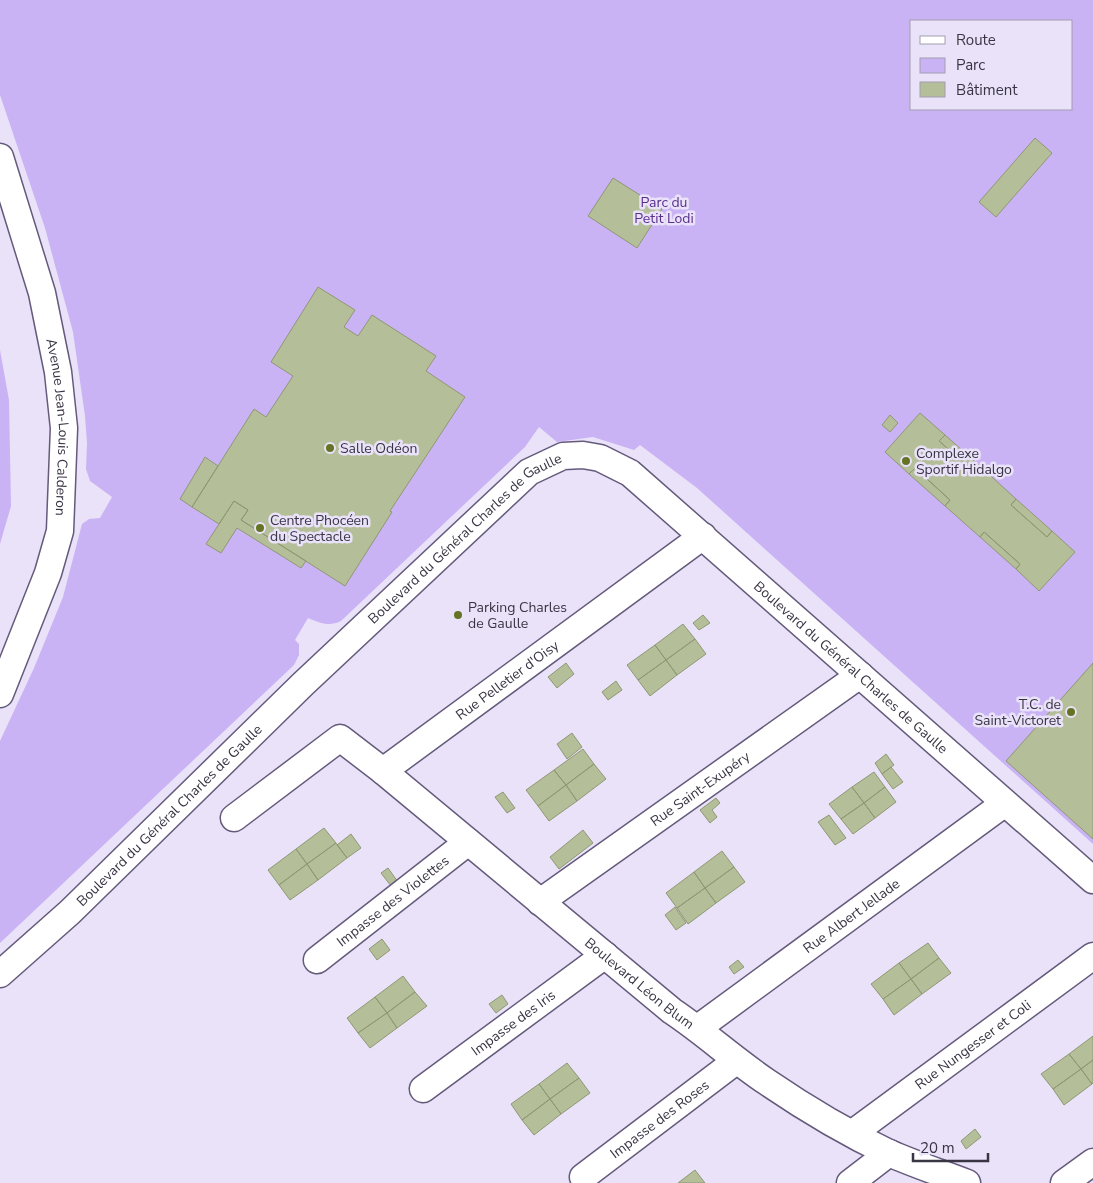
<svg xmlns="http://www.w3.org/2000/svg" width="1093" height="1183" viewBox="0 0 1093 1183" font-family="'Nunito Sans',sans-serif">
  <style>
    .green { fill: #c9b3f4; fill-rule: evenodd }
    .building { fill: #b4be98; stroke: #8f9874 }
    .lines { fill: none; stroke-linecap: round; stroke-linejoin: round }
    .minor-casing { stroke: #655a7b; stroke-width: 29 }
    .minor { stroke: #fff; stroke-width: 26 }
    .poi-dot { fill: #647422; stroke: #e9e2f9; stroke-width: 2 }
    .labels { text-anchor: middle; stroke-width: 5; stroke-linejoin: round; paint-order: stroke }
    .park-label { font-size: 14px; fill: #592f8e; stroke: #e9e2f9 }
    .street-label { font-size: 14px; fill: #3a3544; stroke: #e9e2f9 }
    .poi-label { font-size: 14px; fill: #3a3544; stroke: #e9e2f9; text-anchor: start }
  </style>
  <rect width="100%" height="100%" fill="#e9e2f9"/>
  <path class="green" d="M0 0H1093V844L697 488 640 445 634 450 593 437 557 442 539 427 525 447 341 621C329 627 320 623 308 618L295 640 299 644V655L294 665 0 943V741L34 668 63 597 82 524 89 519 100 518 112 497 90 481 86 469 87 443 85 416 73 332 45 228 0 95ZM912 21H1072V109H912Z
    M0 350 9 400 11 506 0 544Z"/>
  <path class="building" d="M1035 138 1052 153 996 217 979 202Z
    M613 178 662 209 637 248 588 216Z
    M318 287 355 310 344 327 358 336 372 315 436 356 426 371 465 397 390 511 392 512 345 586 241 520 248 510 234 501 219 524 192 507 254 409 266 417 293 376 271 362Z
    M920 413 945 435 939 441 976 473 981 467 1016 499 1011 505 1047 537 1052 531 1075 552 1039 591 1016 569 1020 564 984 532 980 537 945 506 950 500 915 468 909 474 885 452Z
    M890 415 898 423 890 432 882 425Z
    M945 435 981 467 976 473 939 441Z
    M205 457 218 466 192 507 180 499Z
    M915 468 950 500 945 506 909 474Z
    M1016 499 1052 531 1047 537 1011 505Z
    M234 501 248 510 241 520 306 561 301 568 237 528 221 553 206 544Z
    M984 532 1020 564 1016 569 980 537Z
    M703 615 710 623 699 630 693 623Z
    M683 624 695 639 666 660 655 645Z
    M695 639 706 654 677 675 666 660Z
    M655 645 666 660 638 680 627 665Z
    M666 660 677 675 650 696 638 680Z
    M566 663 574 674 557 688 548 677Z
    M1093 663V839L1006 761Z
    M616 681 622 690 608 700 602 692Z
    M572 733 582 747 567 759 557 744Z
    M583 749 594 764 566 785 554 770Z
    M886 754 894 765 882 774 875 763Z
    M594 764 606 779 577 801 566 785Z
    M891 767 903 782 893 789 882 774Z
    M554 770 566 785 538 806 526 790Z
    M874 772 885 787 864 803 852 787Z
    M566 785 577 801 549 821 538 806Z
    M852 787 864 803 841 819 829 804Z
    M885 787 896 802 875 818 864 803Z
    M503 792 515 808 507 813 495 797Z
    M716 798 720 803 712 810 717 817 710 823 700 810Z
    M864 803 875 818 853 834 841 819Z
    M829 815 846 838 835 845 818 822Z
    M324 828 336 843 307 864 296 849Z
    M583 830 593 843 559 869 550 857Z
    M351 834 361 848 347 858 337 845Z
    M336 843 347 858 318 880 307 864Z
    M296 849 307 864 279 885 268 870Z
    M722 851 734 867 705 888 694 872Z
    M307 864 318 880 290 900 279 885Z
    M734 867 745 882 716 903 705 888Z
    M388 868 398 882 391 886 381 873Z
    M694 872 705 888 677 908 666 893Z
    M705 888 716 903 688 924 677 908Z
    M675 907 686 923 676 930 665 915Z
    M382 939 390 950 377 960 369 949Z
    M928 943 939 958 911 979 899 963Z
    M939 958 951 973 922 994 911 979Z
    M738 960 744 967 734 974 729 967Z
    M899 963 911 979 883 999 871 984Z
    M403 976 415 992 387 1013 375 997Z
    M911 979 922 994 894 1015 883 999Z
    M415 992 427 1006 397 1028 387 1013Z
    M502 995 508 1004 496 1013 489 1004Z
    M375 997 387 1013 358 1033 347 1018Z
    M387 1013 397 1028 370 1048 358 1033Z
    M1093 1036V1060L1081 1069 1069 1054Z
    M1069 1054 1081 1069 1053 1089 1041 1074Z
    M1093 1060V1083L1092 1084 1081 1069Z
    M567 1063 579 1078 550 1099 539 1084Z
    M1081 1069 1092 1084 1064 1105 1053 1089Z
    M579 1078 590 1093 561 1114 550 1099Z
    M539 1084 550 1099 522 1120 511 1104Z
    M550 1099 561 1114 534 1135 522 1120Z
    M975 1129 981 1137 966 1149 961 1141Z
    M695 1170 705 1183H678Z"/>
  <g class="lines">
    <g class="minor-casing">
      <g id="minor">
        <path id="s1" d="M0 157 42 293 58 372 64 428 60 531 48 573 0 694"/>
        <path id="s2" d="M383 771 703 536"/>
        <path id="s3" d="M234 818 340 738 383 771 672 1011C705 1033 734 1060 767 1082 805 1108 847 1133 889 1153 914 1164 941 1173 967 1183"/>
        <path id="s4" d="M540 902 860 675"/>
        <path id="s5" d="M317 960 468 842"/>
        <path id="s6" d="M0 974 70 912 303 684 529 472 563 456 583 455 600 458 630 473 1093 880"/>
        <path id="s7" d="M698 1028 1005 803"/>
        <path id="s8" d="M423 1089 605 955"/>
        <path id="s9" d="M853 1133 1093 956"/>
        <path id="s10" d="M583 1177 736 1061"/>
        <path d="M850 1183 889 1153"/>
        <path d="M1064 1183 1093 1162"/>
      </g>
    </g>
    <use href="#minor" class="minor"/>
  </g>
  <g class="poi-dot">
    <circle cx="330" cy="448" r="5"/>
    <circle cx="906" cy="461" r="5"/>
    <circle cx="260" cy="528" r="5"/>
    <circle cx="458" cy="615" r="5"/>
    <circle cx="1071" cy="712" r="5"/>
  </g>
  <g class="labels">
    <g class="park-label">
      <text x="664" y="207">Parc du<tspan x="664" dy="16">Petit Lodi</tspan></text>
    </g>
    <g class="street-label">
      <text dy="5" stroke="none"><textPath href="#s1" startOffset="278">Avenue Jean-Louis Calderon</textPath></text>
      <text dy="5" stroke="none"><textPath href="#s6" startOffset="638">Boulevard du Général Charles de Gaulle</textPath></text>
      <text dy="5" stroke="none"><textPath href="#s6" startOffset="1132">Boulevard du Général Charles de Gaulle</textPath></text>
      <text dy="5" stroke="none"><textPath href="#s2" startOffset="154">Rue Pelletier d'Oisy</textPath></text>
      <text dy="5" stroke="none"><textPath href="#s4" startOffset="196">Rue Saint-Exupéry</textPath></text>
      <text dy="5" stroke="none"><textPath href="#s6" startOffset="232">Boulevard du Général Charles de Gaulle</textPath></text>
      <text dy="5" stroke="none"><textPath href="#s5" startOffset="96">Impasse des Violettes</textPath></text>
      <text dy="5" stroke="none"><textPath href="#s7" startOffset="190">Rue Albert Jellade</textPath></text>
      <text dy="5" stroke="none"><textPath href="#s3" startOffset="520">Boulevard Léon Blum</textPath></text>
      <text dy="5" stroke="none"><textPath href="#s8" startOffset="112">Impasse des Iris</textPath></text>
      <text dy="5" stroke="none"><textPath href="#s9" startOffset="149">Rue Nungesser et Coli</textPath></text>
      <text dy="5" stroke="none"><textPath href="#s10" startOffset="96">Impasse des Roses</textPath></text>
    </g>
    <g class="poi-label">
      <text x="340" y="453">Salle Odéon</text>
      <text x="916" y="458">Complexe<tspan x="916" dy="16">Sportif Hidalgo</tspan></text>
      <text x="270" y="525">Centre Phocéen<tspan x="270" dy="16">du Spectacle</tspan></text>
      <text x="468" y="612">Parking Charles<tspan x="468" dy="16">de Gaulle</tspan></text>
      <text x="1061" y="709" text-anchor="end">T.C. de<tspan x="1061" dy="16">Saint-Victoret</tspan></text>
    </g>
  </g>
  <rect x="910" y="20" width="162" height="90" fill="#e9e2f9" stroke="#a39db1"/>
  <rect x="920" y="36" width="25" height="8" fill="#ffffff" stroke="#a39db1"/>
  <text x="956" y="45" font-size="15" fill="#3a3544">Route</text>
  <rect x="920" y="58" width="25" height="15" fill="#c9b3f4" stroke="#a39db1"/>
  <text x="956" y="70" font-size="15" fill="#3a3544">Parc</text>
  <rect x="920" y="82" width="25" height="15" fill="#b4be98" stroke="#a39db1"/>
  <text x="956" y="95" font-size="15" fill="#3a3544">Bâtiment</text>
  <path d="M913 1153v8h75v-8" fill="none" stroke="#3a3544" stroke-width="2.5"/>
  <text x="920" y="1153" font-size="15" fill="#3a3544" stroke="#e9e2f9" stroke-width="4" paint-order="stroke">20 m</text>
</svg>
